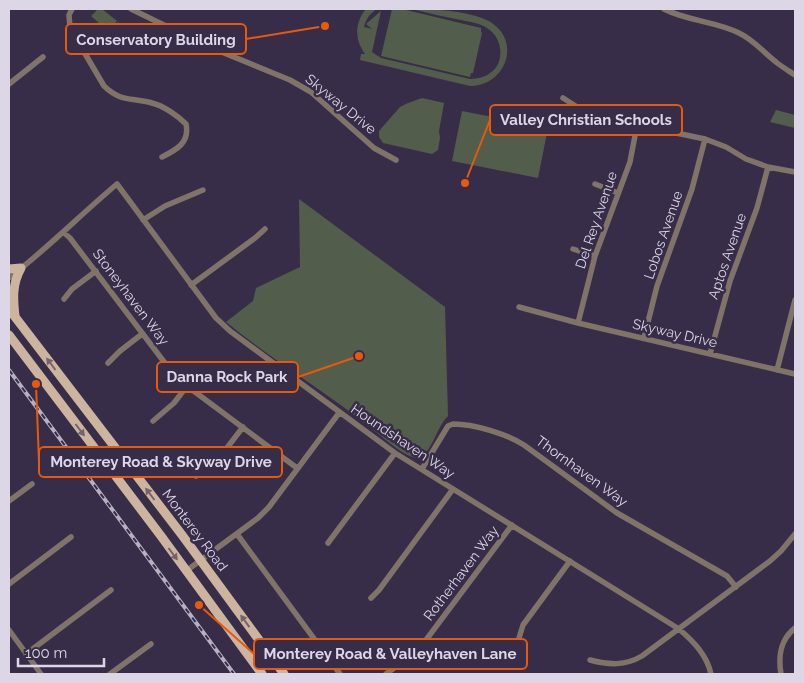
<svg xmlns="http://www.w3.org/2000/svg" width="804" height="683" viewBox="0 0 804 683" font-family="Raleway,sans-serif">
  <style>
    .green { fill: #535d4c }
    .lines { fill: none; stroke-linecap: round; stroke-linejoin: round }
    .street { stroke: #807469; stroke-width: 5.5 }
    .primary { stroke: #cdb49e; stroke-width: 9 }
    .rail-casing { stroke: #b7b0c3; stroke-width: 4 }
    .rail { stroke: #382d49; stroke-width: 2; stroke-dasharray: 5.5; stroke-linecap: butt }
    .oneway { fill: #74636b }
    .labels { text-anchor: middle; stroke-width: 5; stroke-linejoin: round; paint-order: stroke }
    .street-label { font-size: 14px; fill: #dcd6e7; stroke: #382d49 }
    .leader { fill: none; stroke: #e8590c; stroke-width: 2 }
    .callout-dot { fill: #e8590c; stroke: #382d49; stroke-width: 2 }
    .callout { fill: #382d49; stroke: #e8590c; stroke-width: 2 }
    .callout-label { font-size: 15px; text-anchor: middle; font-weight: bold; fill: #dcd6e7 }
  </style>
  <rect width="100%" height="100%" fill="#382d49"/>
  <path class="green" d="M98 9H102L117 21 108 31 91 16Z
    M366 9H377C370 13 366 19 364 27L372 29 366 24 381 11 372 52 381 58 470 79C481 79 491 75 497 66 504 53 500 36 487 28 480 23 470 22 461 20 445 17 428 13 412 9 434 9 474 11 492 23 522 44 504 86 470 86L360 60 361 54H365C354 39 355 22 366 9Z
    M392 9H402L481 28V32L482 33 473 73H471L470 77 381 56Z
    M118 22 134 36 125 46 109 31Z
    M422 98 444 103 439 131 440 138 438 150 432 154 383 143 379 137V131L400 107 408 103Z
    M776 110 795 115V128L770 122Z
    M462 111 548 128 538 178 452 161Z
    M299 199 445 307 448 416C436 428 434 448 420 458 407 460 383 437 372 429 325 391 272 360 226 322L253 301 256 288 300 267Z"/>
  <g class="lines">
    <path class="street" d="M72 9 69 15 70 28 104 86C122 103 131 97 152 103 164 106 178 116 186 124 190 143 176 150 162 157
      M131 9 207 46 290 80 311 92 374 148 396 160
      M664 9C687 21 715 21 739 33 754 40 763 52 776 62 782 67 789 71 795 75
      M9 84 43 57
      M563 98 585 112 599 117 705 139 726 147 746 159 768 167 795 172
      M595 184 618 193
      M143 220 165 206 203 190
      M63 232 70 238 171 371 187 386 297 468
      M573 249 595 256
      M9 278C47 249 80 215 117 184L216 318 230 331 395 453 679 629C693 641 707 655 711 674
      M191 285 255 238 265 229
      M64 299 72 289 96 271
      M519 307 578 323 795 374
      M578 323 595 256 630 162 637 125
      M644 338 657 286 692 189 705 139
      M710 354 730 281 757 208 768 167
      M108 363 120 351 142 334
      M777 370 795 300
      M153 421 174 403 187 386
      M422 469 448 426 453 424C474 424 507 434 524 445L617 513 727 576 736 587
      M196 476 220 457 243 427
      M9 501 32 484
      M237 534 340 674
      M328 543 395 453
      M186 571 258 518 269 507 339 413
      M9 584 71 537
      M371 598 379 590 453 489
      M9 630 41 674
      M426 640 446 657
      M26 654 111 590
      M518 659 519 638 523 625 570 561
      M590 660C609 665 625 666 642 656L770 561 781 551 795 534
      M110 674 151 644
      M386 674 410 656 426 640 512 525
      M781 674C778 656 780 640 795 628"/>
    <path class="primary" d="M9 269 21 268
      M9 309 182 535 284 674
      M15 316C13 299 12 284 21 268
      M9 335 161 536 262 674"/>
    <g class="rail-casing">
      <path id="rail" d="M9 370 234 674"/>
    </g>
    <use href="#rail" class="rail"/>
  </g>
  <defs><path id="oneway-solid" d="M-6-.8H1V-3.2L6.5 0L1 3.2V.8H-6Z" transform="scale(1.25)"/></defs>
  <g class="oneway">
    <use href="#oneway-solid" transform="translate(51 364) rotate(-127)"/>
    <use href="#oneway-solid" transform="translate(80 430) rotate(53)"/>
    <use href="#oneway-solid" transform="translate(150 494) rotate(-127)"/>
    <use href="#oneway-solid" transform="translate(173 554) rotate(53)"/>
    <use href="#oneway-solid" transform="translate(245 621) rotate(-126)"/>
  </g>
  <g class="labels">
    <g class="street-label">
      <text transform="translate(341 104) rotate(39)" y="5">Skyway Drive</text>
      <text transform="translate(596 220) rotate(-71)" y="5">Del Rey Avenue</text>
      <text transform="translate(663 235) rotate(-71)" y="5">Lobos Avenue</text>
      <text transform="translate(727 256) rotate(-71)" y="5">Aptos Avenue</text>
      <text transform="translate(131 297) rotate(53)" y="5">Stoneyhaven Way</text>
      <text transform="translate(675 333) rotate(13)" y="5">Skyway Drive</text>
      <text transform="translate(403 441) rotate(34)" y="5">Houndshaven Way</text>
      <text transform="translate(582 471) rotate(36)" y="5">Thornhaven Way</text>
      <text transform="translate(195 530) rotate(53)" y="5">Monterey Road</text>
      <text transform="translate(461 573) rotate(-53)" y="5">Rotherhaven Way</text>
    </g>
  </g>
  <path class="leader" d="M325 26L246 39M465 183L490 120M359 356L298 377M36 384L39 462M199 605L254 654"/>
  <g class="callout-dot">
    <circle cx="325" cy="26" r="5"/>
    <circle cx="465" cy="183" r="5"/>
    <circle cx="359" cy="356" r="5"/>
    <circle cx="36" cy="384" r="5"/>
    <circle cx="199" cy="605" r="5"/>
  </g>
  <g class="callout">
    <rect x="66" y="24" width="180" height="30" rx="5"/>
    <rect x="490" y="105" width="192" height="30" rx="5"/>
    <rect x="157" y="362" width="141" height="30" rx="5"/>
    <rect x="39" y="447" width="243" height="30" rx="5"/>
    <rect x="254" y="639" width="273" height="30" rx="5"/>
  </g>
  <g class="callout-label">
    <text x="156" y="45">Conservatory Building</text>
    <text x="586" y="125">Valley Christian Schools</text>
    <text x="227" y="382">Danna Rock Park</text>
    <text x="161" y="467">Monterey Road &amp; Skyway Drive</text>
    <text x="390" y="659">Monterey Road &amp; Valleyhaven Lane</text>
  </g>
  <rect width="804" height="683" fill="none" stroke="#dcd6e7" stroke-width="20"/>
  <path d="M18 658v8h86v-8" fill="none" stroke="#dcd6e7" stroke-width="2.5"/>
  <text x="25" y="658" font-size="15" fill="#dcd6e7" stroke="#382d49" stroke-width="4" paint-order="stroke">100 m</text>
</svg>
